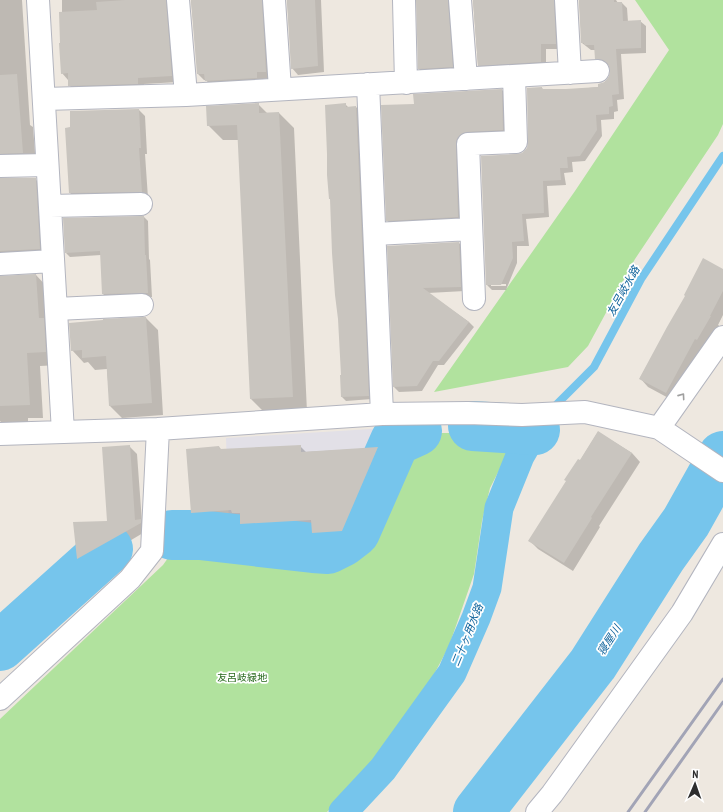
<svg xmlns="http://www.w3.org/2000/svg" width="723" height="812" viewBox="0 0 723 812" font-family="'PT Sans Narrow','Noto Sans JP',sans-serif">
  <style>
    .industrial { fill: #e2e0e7 }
    .green { fill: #b1e29e }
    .shadow { fill: #0003; fill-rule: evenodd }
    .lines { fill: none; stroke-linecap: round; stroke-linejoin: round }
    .stream { stroke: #76c5ec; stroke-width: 8 }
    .canal { stroke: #76c5ec; stroke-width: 29 }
    .river { stroke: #76c5ec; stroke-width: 50 }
    .building { fill: #c9c5bf }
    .minor-casing { stroke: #b3b5bf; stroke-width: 24 }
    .minor { stroke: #fff; stroke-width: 22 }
    .rail { stroke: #a2a4b6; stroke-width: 3 }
    .oneway { stroke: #a0a0a0 }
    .labels { text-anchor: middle; stroke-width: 3.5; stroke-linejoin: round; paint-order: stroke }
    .park-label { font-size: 10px; fill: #28691d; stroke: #fff }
    .water-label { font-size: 11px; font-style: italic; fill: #11649c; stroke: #fff }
  </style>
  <rect width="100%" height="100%" fill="#eee8e0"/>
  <path class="industrial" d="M387 428 357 514 340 538 321 545 229 524 226 438Z"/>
  <path class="green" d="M635 0H723V124L718 135 635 259 588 346 568 367 434 392 575 191 669 50Z
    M418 433H518L490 488 482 521 474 574 449 646 412 716 356 783 327 812H0V719L163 565 168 558 172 539 176 536 200 537 311 550 329 551 343 544 357 534 398 442Z"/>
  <path class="shadow" d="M0 0H22L30 125 33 127 36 166 2 174 1 179H35L49 192 53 262 2 272 0 277 36 275 49 289 59 365 40 366 43 418H28V423L3 424 0 421Z
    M62 0H174L178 82 144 84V90L76 92 69 85V80H68L62 73Z
    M191 0H270L272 78 263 79V84L212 87 206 80H204L198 74Z
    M287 0H321L324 72 298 75 292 68Z
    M418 0H454L457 72 424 74 419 69Z
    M473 0H560L561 49H546V67L484 70 478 65Z
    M579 0H616L618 3H622L627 8 628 22 640 21 646 26V53L621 54 624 99 617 100 618 111 614 112V119L601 120 602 136 585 161 572 162 573 172 564 173 566 185 547 186 549 217 526 219 529 246H517V263L506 290H492L487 285 482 157 523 154 528 149 542 88 544 90H566L599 87 610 77 611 70 610 65 601 64 596 58 595 50H591L582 43ZM491 284H506V286H491Z
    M502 90 506 94 507 134 472 135 462 221 391 225 387 220 415 104Z
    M258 104 268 114 279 113 294 128 307 412 266 414 251 399 239 140H223L208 125Z
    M345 104 349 108 356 107 360 111 372 399 346 401 342 397Z
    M139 110 145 116 147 154H145L148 198 77 199 70 193 71 112Z
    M144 217 148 221 149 259 150 260 152 297 107 298 103 294 101 255 70 257 66 253Z
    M459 243 464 248 465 291 428 293 469 322 474 327 444 365H438L422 391 399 392 394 387 388 247Z
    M723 270V315L718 325H719L674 401 648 387 640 378 686 296Z
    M146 318 158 330 163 415 122 418 110 406 107 369 95 370 88 362 84 363 72 350Z
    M598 432 632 453 640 462 599 526 600 527 573 571 538 549 530 541Z
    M129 446 137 454 142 522 148 528V530L86 567 78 559 74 523 108 522Z
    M300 446 306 452 377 448 389 460 354 543 325 544 313 532 253 535 241 524V521L204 524 192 513 219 447 222 450Z"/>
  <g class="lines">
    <path class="stream" d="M535 430 556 405 594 367 641 279 723 156"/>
    <path class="canal" d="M343 812 383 769 452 673 476 618 487 588 499 508 520 456 535 430"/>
    <path class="river" d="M473 426 535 430
      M172 535H200L313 548 328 549 342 542 355 532 395 441 417 431
      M0 646 108 549
      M478 812 593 664 661 557 686 522 723 456"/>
  </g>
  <path class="building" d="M125 0H166L172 76 138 78V84L68 86V73L61 74 59 43H60L59 12 97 10 96 2Z
    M191 0H262L266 72H257V78L205 81 204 74H197Z
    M287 0H315L318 66 291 69Z
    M416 0H448L453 67 418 69Z
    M473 0H554L556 44H541V62L478 66Z
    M579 0H614V2H622L623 21 641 20V48L616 49 619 94 612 95 613 106 609 107V114L596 115 597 130 580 156 567 157 568 168H560L561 180 543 181 544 213 522 214 524 241 512 242 513 258 501 285H486L481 156 517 154 522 153 527 148 528 142 527 88 542 87V89H566L598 87V84L605 82 609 76 610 70 608 64 603 60 595 59 594 45H584V43H581Z
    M17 74 23 153 0 154V75Z
    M502 89 503 130 467 132 461 134 457 139 456 144 458 217 386 221 381 105 414 104 413 94Z
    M259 103V113L279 112 293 397 250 399 237 125 207 126 206 106Z
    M346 103V107L356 106 369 396 341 397 340 375H341L338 319 335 295 332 253 330 199H329L327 175V154L325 105Z
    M139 109 141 148H139L142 192 69 193 65 128 70 127V111Z
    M0 178H36L40 249 0 251Z
    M141 216H144L145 255H146L148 293 102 294 100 251 65 253 63 218Z
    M459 242 461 287 423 288 469 322 439 361H433L417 386 393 387 387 246Z
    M703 258 723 269V291L710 316H711L697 340 695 339 666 393 639 379 667 327 685 296 684 295Z
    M36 274 39 318H44L46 352 27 353 30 405 0 406V276Z
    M143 317H146L152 403 109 406 106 356 82 358V350L71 351 69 323 103 320V319Z
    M598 431 632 453 591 517 592 518 564 563 528 541 566 481 564 480 578 459 580 460Z
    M130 445 135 520 141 519V523L77 559 73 522 107 521 102 447Z
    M301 445V452L378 447 342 531 312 533 311 520 240 524V513H232L231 510 191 513 186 449 219 446 220 449Z"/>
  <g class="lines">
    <g class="minor-casing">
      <path id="minor" d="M38 0 63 432
        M178 0 186 95
        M274 0 280 89
        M404 0 406 83
        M460 0 466 79
        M566 0 570 73
        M368 84 382 414
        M44 99 186 95 598 71
        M0 166 47 165
        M50 206 141 204
        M375 234 471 229
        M0 264 53 261
        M474 299 468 144 516 142 514 76
        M56 309 142 305
        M659 428 723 337
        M0 434 158 429
        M0 699 130 579 152 551 158 429 382 414 468 413 522 415 585 412 659 428 723 471
        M537 812 552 794 682 613 723 544"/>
    </g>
    <use href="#minor" class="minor"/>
    <path class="rail" d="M628 812 723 679
      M645 812 723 702"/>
  </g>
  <defs><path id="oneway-chevron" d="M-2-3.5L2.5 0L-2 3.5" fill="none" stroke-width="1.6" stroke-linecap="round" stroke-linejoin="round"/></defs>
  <use class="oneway" href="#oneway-chevron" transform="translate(682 396) rotate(-55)"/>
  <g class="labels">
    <g class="park-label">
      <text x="242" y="681">友呂岐緑地</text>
    </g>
    <g class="water-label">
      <text transform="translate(623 291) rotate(-61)" y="4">友呂岐水路</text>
      <text transform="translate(467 635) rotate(-68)" y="4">二十ヶ用水路</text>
      <text transform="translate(609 640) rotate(-57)" y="4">寝屋川</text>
    </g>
  </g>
  <g transform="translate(695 784) rotate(2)" stroke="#ffffff" stroke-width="3" paint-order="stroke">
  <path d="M0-3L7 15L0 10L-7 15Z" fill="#2d2d2d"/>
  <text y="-6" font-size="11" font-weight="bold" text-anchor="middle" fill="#2d2d2d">N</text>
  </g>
</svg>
